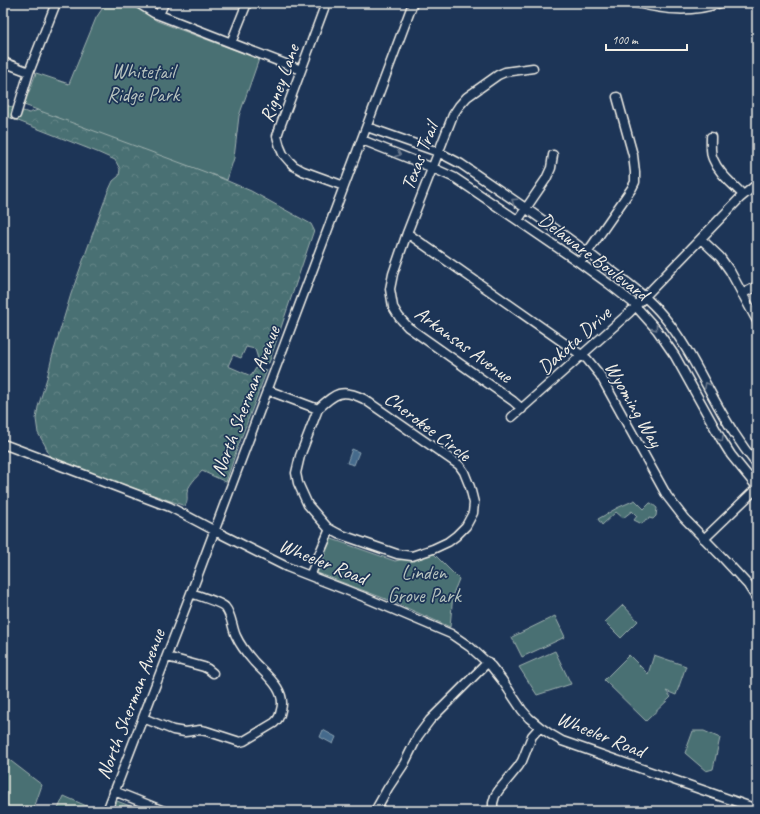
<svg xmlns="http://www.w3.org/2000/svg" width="760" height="814" viewBox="0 0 760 814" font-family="Caveat,sans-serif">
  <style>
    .grass { fill: url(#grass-tufts); stroke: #9eb0ae }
    .forest { fill: url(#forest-crowns); stroke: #9eb0ae }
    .green { fill: #497073; stroke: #9eb0ae }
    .water { fill: #446b8c; stroke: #8aa1b1 }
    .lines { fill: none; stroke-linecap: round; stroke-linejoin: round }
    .minor-casing { stroke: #f4f1e8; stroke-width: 11 }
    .minor { stroke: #1d3557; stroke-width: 8 }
    .oneway { stroke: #68778a }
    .labels { text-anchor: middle; stroke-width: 3.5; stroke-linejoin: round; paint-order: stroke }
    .park-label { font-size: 20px; fill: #b8c4bf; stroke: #1d3557 }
    .street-label { font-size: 20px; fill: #f4f1e8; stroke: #1d3557 }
  </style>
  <defs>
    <pattern id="grass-tufts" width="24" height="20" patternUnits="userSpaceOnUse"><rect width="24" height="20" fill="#497073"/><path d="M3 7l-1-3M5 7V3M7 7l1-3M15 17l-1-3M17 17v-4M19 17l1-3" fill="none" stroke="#648587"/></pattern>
    <pattern id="forest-crowns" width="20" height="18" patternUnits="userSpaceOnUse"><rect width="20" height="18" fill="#497073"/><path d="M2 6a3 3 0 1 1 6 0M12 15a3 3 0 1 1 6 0" fill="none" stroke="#648587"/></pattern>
  </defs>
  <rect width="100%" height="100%" fill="#1d3557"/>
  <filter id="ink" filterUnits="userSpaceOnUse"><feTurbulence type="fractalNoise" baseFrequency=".025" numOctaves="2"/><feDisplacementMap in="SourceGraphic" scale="8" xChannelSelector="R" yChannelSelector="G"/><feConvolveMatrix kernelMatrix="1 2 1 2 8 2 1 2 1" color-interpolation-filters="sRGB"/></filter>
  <g filter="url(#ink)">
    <path class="grass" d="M117 801 143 811H113Z"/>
    <path class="forest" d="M3 104 29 113 47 107 209 173 251 191 311 224 314 230 269 363 259 362 255 349 246 347 241 358 233 355 228 366 251 376 256 368 267 370 237 449 226 482 202 471C197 477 188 485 187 493 187 499 188 501 185 506 155 495 125 486 95 475 79 470 64 465 50 457L45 445 38 433 36 419 38 407 47 378 52 357 71 294 107 194 113 181 119 176 120 169 115 160 97 152 3 115Z"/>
    <path class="green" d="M106 3H131L157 21 259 59 239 116 234 158 227 180 24 105 36 73 69 84 96 18Z
      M635 500 644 509 650 503H651L657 508 656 516 653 519 649 518 648 520 646 519 642 524 634 520 637 516 632 511 623 518 616 512 602 525 598 519 617 508Z
      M329 538 395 561 433 553 459 579 453 594 450 627 391 601 315 572Z
      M623 605 638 621 621 638 605 622Z
      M555 616 565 637 522 657 512 637Z
      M555 651 571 684 537 695 519 667Z
      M629 655 648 674 654 655 686 666 676 695 666 691 671 697 646 721 604 680Z
      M693 731H704L720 738 713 769 706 771 685 753Z
      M3 755 42 785 33 811H3Z
      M64 796 91 808 90 811H57Z"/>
    <path class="water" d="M352 449 359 452 354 465 347 463Z
      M323 730 336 737 333 744 320 737Z"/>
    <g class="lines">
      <g class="minor-casing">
        <path id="minor" d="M138 3 154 13 167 18 301 70
          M326 3 281 124 277 136 280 147 283 154 290 162 294 166 303 171 344 186
          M636 3C666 10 691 13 720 3
          M159 15 164 3
          M231 43 247 3
          M3 62 29 72
          M16 115 29 72 56 3
          M367 127 438 152 461 164C509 197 558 229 604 265 625 281 647 296 664 317 693 352 709 395 734 433 741 444 749 455 757 465
          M711 137C711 144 710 153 713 159 719 174 733 184 743 195
          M362 140 433 168 455 178 476 192 580 263 609 284 632 302 657 330 675 356 721 439 731 455 757 487
          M518 220 546 179 551 168 553 155
          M407 233 587 359 600 375 667 496 684 518 723 558 748 585 757 599
          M701 239 720 257 730 271 757 321
          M580 263 632 188 635 182V172L633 155 617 97
          M742 294 757 286
          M267 390 318 409 300 456 296 473 298 483 308 505 328 528 339 534 397 554 412 556 433 549 448 542 456 536 466 526 473 513 474 503 470 487 464 472 459 465 364 399C342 388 335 393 318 409
          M522 409 513 401 408 327 399 317 393 307 390 289 393 274 407 233 453 115 459 106 467 97 498 75 505 72 533 68
          M512 417 629 313 740 198 757 184
          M3 444 170 507 221 534 287 567 364 597 451 634 470 647 491 666 502 680 522 710 529 718 540 727 550 734 562 741 757 809
          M704 539 757 488
          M310 576 330 529
          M167 657 204 667 208 669 213 673
          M143 718 173 730 185 732 200 730 206 731 240 742 244 741 274 723C278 720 280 716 281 710 287 690 266 675 254 662 247 654 240 645 236 636 232 628 232 615 225 607 220 602 199 596 191 593
          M114 791 164 811
          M107 811 191 593 413 3
          M375 811 388 788 404 764 418 736 430 720 488 662
          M493 811V803L495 796 499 790 518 767 522 761 532 736 540 727"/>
      </g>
      <use href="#minor" class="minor"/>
    </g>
    <defs><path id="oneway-chevron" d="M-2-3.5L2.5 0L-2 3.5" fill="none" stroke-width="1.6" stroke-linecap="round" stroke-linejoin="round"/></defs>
    <g class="oneway">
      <use href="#oneway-chevron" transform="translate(398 154) rotate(21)"/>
      <use href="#oneway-chevron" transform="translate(514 201) rotate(-146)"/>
      <use href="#oneway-chevron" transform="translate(655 328) rotate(51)"/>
      <use href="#oneway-chevron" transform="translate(707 385) rotate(-119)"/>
      <use href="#oneway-chevron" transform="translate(721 439) rotate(59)"/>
    </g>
  </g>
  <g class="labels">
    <g class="park-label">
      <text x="143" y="78">Whitetail<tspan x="143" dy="23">Ridge Park</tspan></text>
      <text x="424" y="579">Linden<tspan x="424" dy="23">Grove Park</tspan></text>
    </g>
    <g class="street-label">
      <text transform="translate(279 83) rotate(-70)" y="7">Rigney Lane</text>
      <text transform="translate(419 156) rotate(-69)" y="7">Texas Trail</text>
      <text transform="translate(594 256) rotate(37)" y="7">Delaware Boulevard</text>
      <text transform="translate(574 340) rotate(-42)" y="7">Dakota Drive</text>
      <text transform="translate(464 344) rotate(36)" y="7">Arkansas Avenue</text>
      <text transform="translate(245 401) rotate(-69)" y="7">North Sherman Avenue</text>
      <text transform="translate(634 404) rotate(60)" y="7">Wyoming Way</text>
      <text transform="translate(428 426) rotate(37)" y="7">Cherokee Circle</text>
      <text transform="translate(323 561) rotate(22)" y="7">Wheeler Road</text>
      <text transform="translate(130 704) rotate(-69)" y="7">North Sherman Avenue</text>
      <text transform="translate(601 734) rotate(22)" y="7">Wheeler Road</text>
    </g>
  </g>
  <rect width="760" height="814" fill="none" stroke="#1d3557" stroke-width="16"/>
  <rect x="8" y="8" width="744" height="798" fill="none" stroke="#f4f1e8" stroke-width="1.5" filter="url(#ink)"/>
  <path d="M606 44v6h81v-6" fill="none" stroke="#f4f1e8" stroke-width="2"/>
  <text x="612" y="44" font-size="12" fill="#f4f1e8" stroke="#1d3557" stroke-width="3" paint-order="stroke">100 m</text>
</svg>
